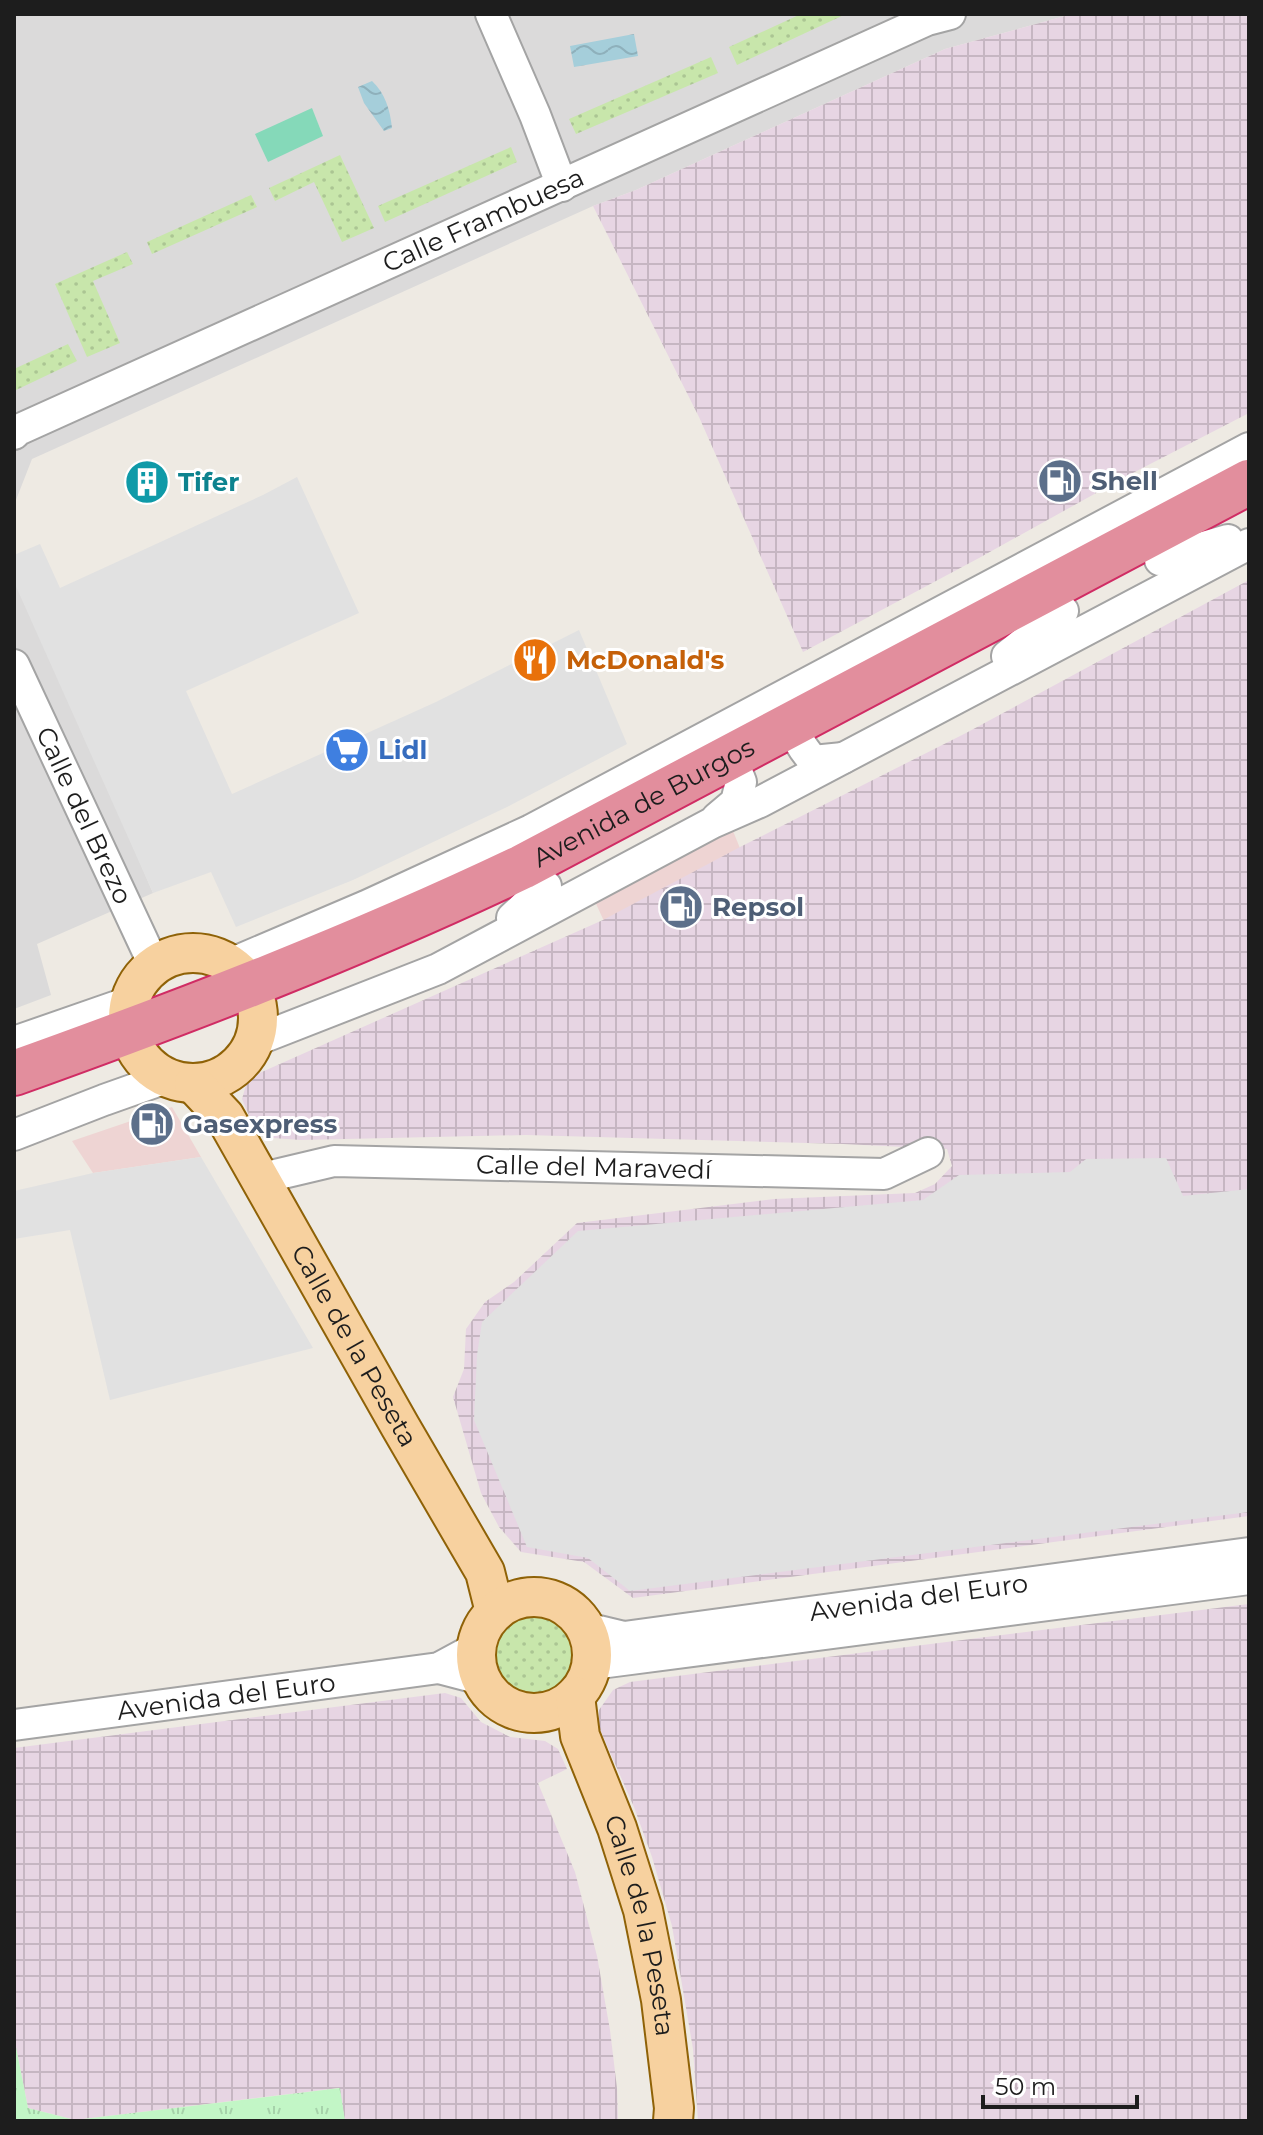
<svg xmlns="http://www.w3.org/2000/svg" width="1263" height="2135" viewBox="0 0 1263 2135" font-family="Montserrat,sans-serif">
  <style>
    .residential { fill: #dbdada }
    .commercial { fill: #eed4d3 }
    .industrial { fill: url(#industrial-grid) }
    .grass { fill: url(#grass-dots) }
    .park { fill: url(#park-tufts) }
    .pitch { fill: #85d9b9 }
    .parking { fill: #e1e1e1 }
    .water { fill: url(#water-waves) }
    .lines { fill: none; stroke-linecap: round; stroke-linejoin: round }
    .minor-casing { stroke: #a4a4a4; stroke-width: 34 }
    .major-casing { stroke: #8f6207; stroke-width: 42 }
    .highway-casing { stroke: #d02c64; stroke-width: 48 }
    .minor { stroke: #fff; stroke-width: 30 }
    .major { stroke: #f7d19f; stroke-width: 38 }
    .highway { stroke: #e28e9d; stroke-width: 44 }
    .labels { text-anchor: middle; stroke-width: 6; stroke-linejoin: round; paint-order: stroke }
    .street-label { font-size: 26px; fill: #1d1d1d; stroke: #fff }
    .service-label { font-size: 26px; font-weight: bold; fill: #4e5e75; stroke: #fff; text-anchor: start }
    .culture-label { font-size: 26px; font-weight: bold; fill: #0d838f; stroke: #fff; text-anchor: start }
    .food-label { font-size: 26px; font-weight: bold; fill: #c56008; stroke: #fff; text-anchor: start }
    .shop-label { font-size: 26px; font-weight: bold; fill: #366cbe; stroke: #fff; text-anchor: start }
  </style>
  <defs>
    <pattern id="industrial-grid" width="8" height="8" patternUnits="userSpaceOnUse" patternTransform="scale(2)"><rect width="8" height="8" fill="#e7d5e3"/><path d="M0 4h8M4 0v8" fill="none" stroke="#c6b6c2"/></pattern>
    <pattern id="grass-dots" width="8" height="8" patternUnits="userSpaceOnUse" patternTransform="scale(2)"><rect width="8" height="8" fill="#c8e6ab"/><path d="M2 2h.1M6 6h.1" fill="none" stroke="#abc593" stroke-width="1.8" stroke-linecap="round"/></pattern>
    <pattern id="park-tufts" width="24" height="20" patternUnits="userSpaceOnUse" patternTransform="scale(2)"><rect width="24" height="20" fill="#c2f6c6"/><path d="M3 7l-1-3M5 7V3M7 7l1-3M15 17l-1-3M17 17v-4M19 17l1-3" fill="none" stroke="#a6d2aa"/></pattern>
    <pattern id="water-waves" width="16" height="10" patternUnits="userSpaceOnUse" patternTransform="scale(2)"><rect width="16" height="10" fill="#a5ceda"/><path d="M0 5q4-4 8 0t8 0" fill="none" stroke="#8eb0bb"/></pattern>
  </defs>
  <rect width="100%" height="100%" fill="#eeeae3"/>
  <path class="residential" d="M14 14H1072L945 49 636 190 593 206 32 459 14 505Z
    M14 578 58 673 153 893 37 944 51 995 14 1009Z"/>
  <path class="commercial" d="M729 821 777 940 620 956 592 895Z
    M172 1107 201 1157 93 1173 72 1141Z"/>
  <path class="industrial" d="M1072 14H1249V413L1125 477 979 558 803 652 699 417 593 206 636 190 945 49Z
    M1249 580V1516L633 1598 584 1562 521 1552 499 1527 481 1493 453 1397 464 1369 466 1329 485 1302 514 1282 577 1223 774 1199 915 1193 935 1184 952 1166 947 1149 843 1144 526 1135 301 1140 273 1138 259 1130 251 1120 242 1099 246 1085 253 1076 603 920 740 847 966 733Z
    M1249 1604V2121H698L693 2049 672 1926 652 1857 634 1807 598 1725 599 1710 613 1690 630 1682Z
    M445 1693 461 1698 481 1722 510 1737 545 1741 558 1749 567 1769 538 1783 575 1872 597 1956 610 2030 617 2088 618 2121H345L339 2088 75 2120 28 2108 14 2037V1748Z"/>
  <path class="grass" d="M801 14H846L737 65 729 47Z
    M711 57 718 73 576 134 569 119Z
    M511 147 517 162 385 222 378 206Z
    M340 155 374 228 342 242 314 182 275 201 269 188Z
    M251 195 257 207 152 254 147 242Z
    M127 252 133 264 93 281 120 343 87 357 55 284Z
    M68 344 77 361 14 391V369Z
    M493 1658a42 42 0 1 1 84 0a42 42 0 1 1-84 0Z"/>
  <path class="park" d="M14 2037 28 2108 75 2120 340 2088 345 2121H14Z"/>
  <path class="pitch" d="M312 108 323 136 268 162 255 134Z"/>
  <path class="parking" d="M297 477 359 613 186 691 232 794 436 702 579 630 627 744 507 807 353 880 236 927 211 872 153 893 14 582V555L40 544 60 588 263 495Z
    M201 1157 313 1348 110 1400 70 1230 14 1239V1191L93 1173Z
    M1166 1158 1183 1196 1249 1189V1512L630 1591 588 1558 527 1547 474 1420 477 1355 482 1322 578 1231 923 1200 959 1175 1070 1172 1086 1159Z"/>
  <path class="water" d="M634 34 638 56 574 67 570 46Z
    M372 81C385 93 390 109 392 128L384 131 364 103 358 87Z"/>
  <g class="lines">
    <g class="minor-casing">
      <g id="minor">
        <path d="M491 14 535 115 562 186"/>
        <path id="s1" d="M14 434 18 430 927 20 950 14"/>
        <path d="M1160 560 1228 540"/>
        <path d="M1007 656 1063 611"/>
        <path id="s2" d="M14 665 154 965"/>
        <path d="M793 708 789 725 804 749 813 761 843 758"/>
        <path d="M715 746 731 756 741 782 736 802 717 818"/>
        <path d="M512 918 546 886"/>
        <path d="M230 964 366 906 531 830 1249 448"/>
        <path d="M254 1041 438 969 712 823 760 802 1249 544"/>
        <path d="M14 1042 129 1002"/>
        <path d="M14 1135 104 1100 166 1078"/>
        <path id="s3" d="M258 1179 334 1161 884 1174 928 1153"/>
        <path id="s4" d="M588 1631H599L624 1637 1249 1553"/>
        <path d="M592 1664 1249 1579"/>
        <path d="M439 1668 481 1679"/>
        <path id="s5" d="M14 1725 439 1668 476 1648"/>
      </g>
    </g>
    <g class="major-casing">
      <g id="major">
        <circle cx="193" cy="1018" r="65"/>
        <path id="s6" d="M194 1084 225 1117 400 1426 485 1572 495 1612"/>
        <circle cx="534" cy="1655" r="58"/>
        <path id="s7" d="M575 1696 580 1736 617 1828 643 1910 661 2000 674 2108 673 2121"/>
      </g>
    </g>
    <g class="highway-casing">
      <g id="highway">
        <path id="s8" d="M14 1073C187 1011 356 946 522 867L1249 482"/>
      </g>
    </g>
    <use href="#minor" class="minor"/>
    <use href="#major" class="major"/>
    <use href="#highway" class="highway"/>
  </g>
  <defs>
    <g id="fuel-disc" transform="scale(2.3)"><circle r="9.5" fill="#5c6f8a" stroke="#fff"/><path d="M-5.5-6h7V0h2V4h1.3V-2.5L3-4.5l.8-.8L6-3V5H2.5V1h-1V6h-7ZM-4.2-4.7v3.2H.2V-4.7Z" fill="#fff"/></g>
    <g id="building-disc" transform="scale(2.3)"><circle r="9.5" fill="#0f9aa8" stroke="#fff"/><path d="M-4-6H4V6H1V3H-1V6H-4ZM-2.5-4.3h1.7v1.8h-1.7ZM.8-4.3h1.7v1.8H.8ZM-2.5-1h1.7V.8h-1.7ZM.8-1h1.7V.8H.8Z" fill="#fff"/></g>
    <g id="restaurant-disc" transform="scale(2.3)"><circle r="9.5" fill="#e8710a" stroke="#fff"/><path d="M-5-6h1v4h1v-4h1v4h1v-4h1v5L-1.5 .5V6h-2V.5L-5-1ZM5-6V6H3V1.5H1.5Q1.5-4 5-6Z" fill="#fff"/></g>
    <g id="supermarket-disc" transform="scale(2.3)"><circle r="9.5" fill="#3f7fe0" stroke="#fff"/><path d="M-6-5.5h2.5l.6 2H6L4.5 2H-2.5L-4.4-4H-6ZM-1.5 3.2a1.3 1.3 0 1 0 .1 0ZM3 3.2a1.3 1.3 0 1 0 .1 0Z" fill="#fff"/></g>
  </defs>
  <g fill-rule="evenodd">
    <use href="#fuel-disc" x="1060" y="481"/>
    <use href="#building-disc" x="147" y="482"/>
    <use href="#restaurant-disc" x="535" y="660"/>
    <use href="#supermarket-disc" x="347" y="750"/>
    <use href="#fuel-disc" x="681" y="907"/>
    <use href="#fuel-disc" x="152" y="1124"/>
  </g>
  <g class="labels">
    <g class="street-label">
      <text dy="9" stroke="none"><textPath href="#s1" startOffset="516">Calle Frambuesa</textPath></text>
      <text dy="9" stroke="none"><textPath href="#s8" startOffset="686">Avenida de Burgos</textPath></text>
      <text dy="9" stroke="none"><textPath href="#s2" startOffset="166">Calle del Brezo</textPath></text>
      <text dy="9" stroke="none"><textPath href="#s3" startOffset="338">Calle del Maravedí</textPath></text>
      <text dy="9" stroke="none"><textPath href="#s6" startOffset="308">Calle de la Peseta</textPath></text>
      <text dy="9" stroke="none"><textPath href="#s4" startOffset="334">Avenida del Euro</textPath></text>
      <text dy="9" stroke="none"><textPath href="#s5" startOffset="214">Avenida del Euro</textPath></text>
      <text dy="9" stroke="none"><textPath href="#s7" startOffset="240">Calle de la Peseta</textPath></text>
    </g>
    <g class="service-label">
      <text x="1091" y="490">Shell</text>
      <text x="712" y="916">Repsol</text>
      <text x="183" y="1133">Gasexpress</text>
    </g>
    <g class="culture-label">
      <text x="178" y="491">Tifer</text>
    </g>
    <g class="food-label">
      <text x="566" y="669">McDonald's</text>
    </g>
    <g class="shop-label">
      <text x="378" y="759">Lidl</text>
    </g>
  </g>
  <rect width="1263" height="2135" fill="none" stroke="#1d1d1d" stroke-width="32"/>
  <path d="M983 2095v12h154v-12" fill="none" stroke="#1d1d1d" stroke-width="4"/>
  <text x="995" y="2095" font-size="24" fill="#1d1d1d" stroke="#ffffff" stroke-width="6" paint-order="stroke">50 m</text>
</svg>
